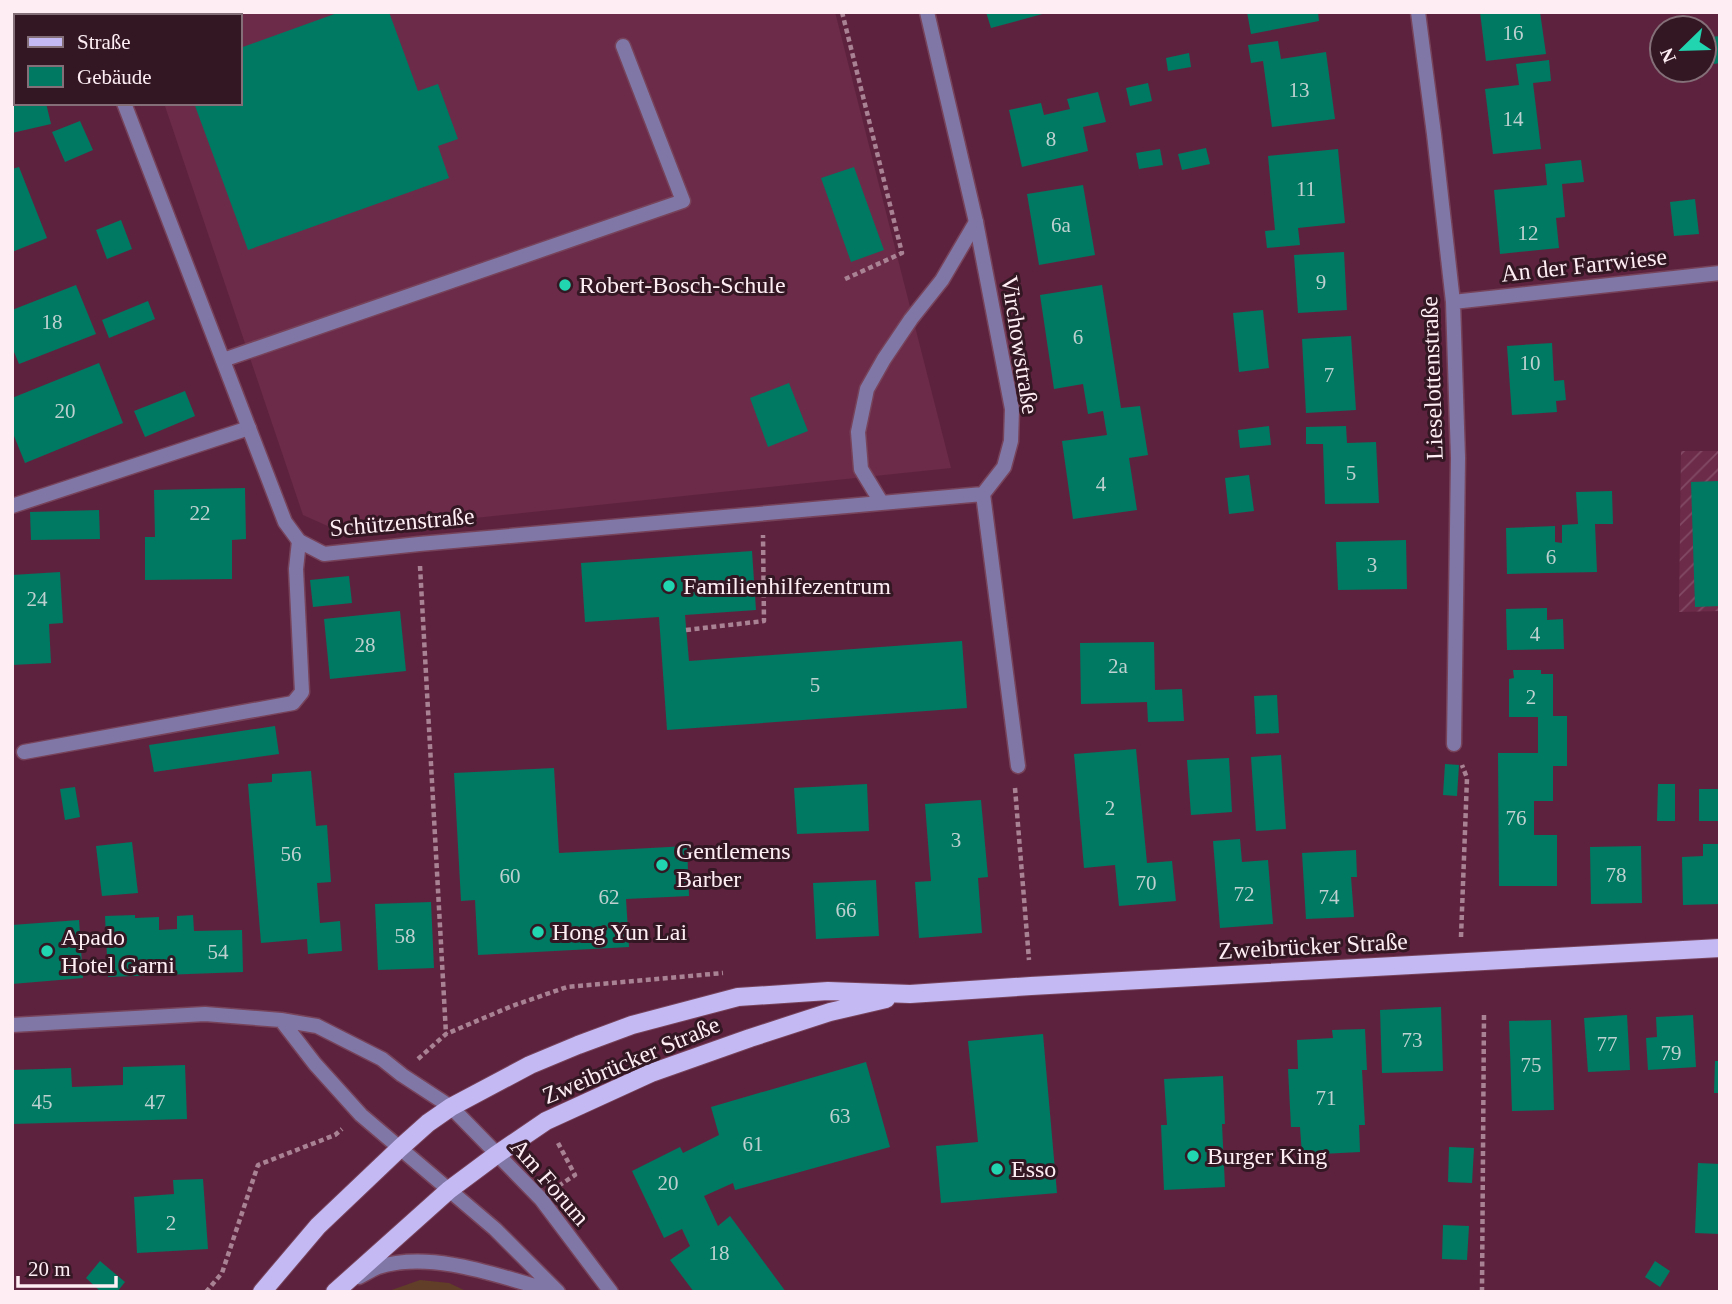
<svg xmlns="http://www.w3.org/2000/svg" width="1732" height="1304" viewBox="0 0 1732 1304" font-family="'Times New Roman',serif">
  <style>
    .built { fill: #6c2b49 }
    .industrial { fill: url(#industrial-furrows) }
    .green { fill: #603e28 }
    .building { fill: #007962 }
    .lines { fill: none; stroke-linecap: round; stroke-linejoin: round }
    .service-casing { stroke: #77435b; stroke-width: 17 }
    .minor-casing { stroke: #77435b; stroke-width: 17 }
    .primary-casing { stroke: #77435b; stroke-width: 20 }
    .path { stroke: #a98394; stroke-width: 4.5; stroke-dasharray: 5 3.5; stroke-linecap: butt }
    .service { stroke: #8177a6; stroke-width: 14 }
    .minor { stroke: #8177a6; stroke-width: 14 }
    .primary { stroke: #c5b9f3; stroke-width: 18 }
    .poi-dot { fill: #21d5b0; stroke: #331824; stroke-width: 2.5 }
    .labels { text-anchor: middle; stroke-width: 6; stroke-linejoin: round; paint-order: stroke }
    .number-label { font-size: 21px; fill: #bed1d0 }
    .street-label { font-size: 24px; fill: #feeef4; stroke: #331824 }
    .poi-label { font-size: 24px; fill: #feeef4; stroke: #331824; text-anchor: start }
  </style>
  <defs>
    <pattern id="industrial-furrows" width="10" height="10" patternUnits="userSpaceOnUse" patternTransform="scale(1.75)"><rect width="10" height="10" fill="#6c2b49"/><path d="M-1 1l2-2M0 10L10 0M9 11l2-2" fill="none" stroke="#824a64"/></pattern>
  </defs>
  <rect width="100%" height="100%" fill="#5d233e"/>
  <path class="built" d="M133 12H835L951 468 341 532 303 515 164 103H240V16H134Z"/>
  <path class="industrial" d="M1681 451H1720V611L1679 612Z"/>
  <path class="green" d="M420 1280 449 1283 468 1292H386Z"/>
  <path class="building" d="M340 12H389L418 91 438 84 458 139 438 146 449 178 248 250 194 103H240V48Z
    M986 12H1046V13L991 28Z
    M1247 12H1318L1319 21 1251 34Z
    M1480 12H1540L1546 54 1486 61Z
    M1720 36V63L1714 64 1710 37Z
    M1278 41 1281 59 1326 52 1335 119 1272 127 1263 61 1251 63 1248 45Z
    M1189 53 1191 67 1168 71 1166 58Z
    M1549 60 1551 81 1533 83 1541 149 1493 154 1485 89 1519 85 1516 64Z
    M16 66V103H46L51 124 12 133V67Z
    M1148 83 1152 101 1130 106 1126 88Z
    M1098 92 1106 122 1083 127 1088 151 1022 167 1009 110 1041 103 1044 115 1070 109 1067 99Z
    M80 121 93 150 65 162 52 132Z
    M1206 148 1210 164 1182 170 1178 154Z
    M1160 149 1163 165 1139 169 1136 153Z
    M1338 149 1345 223 1298 228 1300 245 1267 248 1265 231 1275 230 1268 156Z
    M1581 160 1584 182 1562 184 1565 217 1556 218 1559 248 1500 254 1494 190 1547 185 1545 164Z
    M19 167 47 238 12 252V169Z
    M854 167 884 250 851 262 821 178Z
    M1083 185 1095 255 1039 265 1027 194Z
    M1695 199 1699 234 1674 236 1670 202Z
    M121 220 132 249 107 259 96 230Z
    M1344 252 1347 310 1298 313 1294 255Z
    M76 285 96 334 19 364 12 347V310Z
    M1102 285 1121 408 1140 406 1148 455 1129 458 1137 510 1073 519 1062 441 1107 435 1103 411 1088 414 1083 384 1054 389 1040 295Z
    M148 301 155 319 109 338 102 320Z
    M1263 310 1269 368 1239 372 1233 313Z
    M1351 336 1356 410 1306 413 1302 339Z
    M1552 343 1554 381 1564 380 1566 400 1556 401 1557 412 1512 415 1507 346Z
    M99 363 123 423 25 463 12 431V398Z
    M789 383 808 431 768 447 750 398Z
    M185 391 195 416 145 437 134 411Z
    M1269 426 1271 445 1240 448 1238 430Z
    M1346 426 1347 443 1376 442 1379 503 1325 504 1323 444H1306V427Z
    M1249 475 1254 511 1229 514 1225 478Z
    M1718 481 1720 606 1695 607 1691 482Z
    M245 488 246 539 232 540V579L145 580V537H155L154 490Z
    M1612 491 1613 524H1595L1597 572 1507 574 1506 528 1555 526V542L1562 543V525L1578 524 1576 492Z
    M99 510 100 539 31 540 30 512Z
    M1406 540 1407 589 1338 590 1336 542Z
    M752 551 756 610 685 615 689 661 962 641 967 708 667 730 659 617 585 622 581 563Z
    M60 572 63 623 49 624 51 663 12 665V575Z
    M349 576 352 603 313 607 310 580Z
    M1547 608V620L1563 619 1564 649 1507 650 1506 609Z
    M400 611 406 671 330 679 324 619Z
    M1154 642 1155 690 1182 689 1184 721 1148 722 1147 702 1081 704 1080 643Z
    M1513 670H1541V674H1553V716H1567V766H1553V801H1534V835H1557V886H1499L1498 753H1538V717H1509V679L1514 678Z
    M1277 695 1279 733 1256 734 1254 696Z
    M275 726 279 754 154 772 149 745Z
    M1136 749 1147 863 1172 861 1176 901 1119 906 1115 865 1084 868 1074 754Z
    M1281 755 1286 829 1256 831 1251 757Z
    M1229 758 1232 812 1191 815 1187 760Z
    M1445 764 1459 765 1457 796 1443 795Z
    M554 768 559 853 687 846 689 896 626 899 629 947 478 955 475 900 461 901 454 773Z
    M311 771 316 826 327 825 331 882 317 883 320 923 340 921 342 951 308 954 307 939 261 943 248 784 272 782V774Z
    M867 784 869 831 797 834 794 788Z
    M1658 784H1675V821H1657Z
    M75 787 80 817 65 820 60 789Z
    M1699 789H1720V821H1699Z
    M981 800 988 877 978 878 982 933 919 938 915 882 931 881 925 804Z
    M1240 839 1242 862 1268 860 1273 924 1220 928 1213 841Z
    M132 842 138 893 102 896 96 846Z
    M1703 844H1720V904L1683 905 1682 857 1703 856Z
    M1641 846 1642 903 1591 904 1590 847Z
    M1356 850 1357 877H1351L1354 917 1306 919 1302 853Z
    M876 880 879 936 816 939 813 883Z
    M431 902 434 968 378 970 375 904Z
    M135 915V918L159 917V930L177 929V916L193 915 194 931 242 930 243 972 108 977 105 916Z
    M79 920 83 978 12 984V925Z
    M1441 1007 1443 1071 1382 1073 1380 1010Z
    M1627 1015 1630 1070 1588 1072 1584 1018Z
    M1693 1015 1696 1067 1648 1070 1646 1038 1657 1037 1656 1017Z
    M1551 1020 1554 1110 1512 1111 1509 1021Z
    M1365 1029 1367 1070H1362L1365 1125H1359L1360 1152 1302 1155 1300 1127H1291L1288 1069H1298L1297 1040 1333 1038 1332 1030Z
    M1043 1034 1057 1193 941 1203 936 1146 978 1142 968 1041Z
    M1715 1061H1720V1093H1714Z
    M866 1062 890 1147 735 1190 733 1183 704 1196 718 1226 730 1216 786 1292H694L670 1260 690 1246 682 1229 664 1238 632 1171 680 1147 683 1153 719 1135 711 1107Z
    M185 1065 187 1119 12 1124V1070L71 1068 72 1087 123 1085V1067Z
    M1223 1076 1225 1124H1222L1225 1187 1164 1190 1161 1125H1167L1164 1079Z
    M1449 1147 1474 1148 1472 1183 1448 1182Z
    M1698 1163 1720 1164V1234L1695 1233Z
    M203 1179 208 1249 137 1253 134 1197 174 1194 173 1180Z
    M1443 1225 1469 1226 1467 1260 1442 1259Z
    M100 1261 125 1282 117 1292H101L86 1278Z
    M1655 1261 1670 1271 1660 1287 1645 1277Z"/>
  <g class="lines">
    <g class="service-casing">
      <path id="service" d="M223 360 683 201 623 46
        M881 502 861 469 858 432 867 389 884 359 911 319 942 280 976 222
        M12 506 249 428
        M24 752 293 703 302 692 296 569 299 541"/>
    </g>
    <g class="minor-casing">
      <path id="minor" d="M927 12 976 222 1012 409 1011 441 1004 467 983 494 1018 766
        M1418 12 1434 134 1453 302 1458 458 1454 744
        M38 16 53 12 64 16
        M12 22 16 21
        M124 103 285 522 299 541 324 554 419 544 983 494
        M1453 302 1720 273
        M281 1020 315 1064 361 1115 495 1229 558 1292
        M12 1025 205 1014 281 1020 317 1026 382 1059 402 1075 451 1107 541 1199 611 1292
        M359 1277C365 1274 371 1270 378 1267 434 1250 501 1277 555 1292"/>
    </g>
    <g class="primary-casing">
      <path id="primary" d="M262 1292 318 1226 400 1148 428 1123 451 1107 530 1065 578 1045 632 1025 738 997 828 991 910 994 1031 986 1720 948
        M335 1292 449 1190 496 1155 546 1121 651 1073 750 1038 830 1012 886 999"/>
    </g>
    <path class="path" d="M842 12 902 253 843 280
      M420 566 446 1034
      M686 630 764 621 763 535
      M1015 788 1029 960
      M1461 937 1467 778 1462 765
      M418 1059 446 1034 512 1006 567 987 723 973
      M558 1143 575 1175 560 1185
      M206 1292 222 1273 258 1165 335 1135 342 1129
      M1482 1292 1484 1013"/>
    <use href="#service" class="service"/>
    <use href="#minor" class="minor"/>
    <use href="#primary" class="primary"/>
  </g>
  <g class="poi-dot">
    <circle cx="565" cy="285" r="7"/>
    <circle cx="669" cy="586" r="7"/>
    <circle cx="662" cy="865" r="7"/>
    <circle cx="538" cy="932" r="7"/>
    <circle cx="47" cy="951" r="7"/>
    <circle cx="1193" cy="1156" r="7"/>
    <circle cx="997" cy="1169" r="7"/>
  </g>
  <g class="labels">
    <g class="number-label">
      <text x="1513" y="40">16</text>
      <text x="1299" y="97">13</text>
      <text x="1513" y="126">14</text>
      <text x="1051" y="146">8</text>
      <text x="1306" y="196">11</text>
      <text x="1061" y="232">6a</text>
      <text x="1528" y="240">12</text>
      <text x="1321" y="289">9</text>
      <text x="52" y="329">18</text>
      <text x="1078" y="344">6</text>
      <text x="1530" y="370">10</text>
      <text x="1329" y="382">7</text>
      <text x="65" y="418">20</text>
      <text x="1351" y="480">5</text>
      <text x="1101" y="491">4</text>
      <text x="200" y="520">22</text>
      <text x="1551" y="564">6</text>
      <text x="1372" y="572">3</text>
      <text x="37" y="606">24</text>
      <text x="1535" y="641">4</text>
      <text x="365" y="652">28</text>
      <text x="1118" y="673">2a</text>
      <text x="815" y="692">5</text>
      <text x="1531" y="704">2</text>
      <text x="1110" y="815">2</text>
      <text x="1516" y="825">76</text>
      <text x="956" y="847">3</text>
      <text x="291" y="861">56</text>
      <text x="1616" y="882">78</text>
      <text x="510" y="883">60</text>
      <text x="1146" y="890">70</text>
      <text x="1244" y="901">72</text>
      <text x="609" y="904">62</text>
      <text x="1329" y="904">74</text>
      <text x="846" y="917">66</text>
      <text x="405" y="943">58</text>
      <text x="218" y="959">54</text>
      <text x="1412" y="1047">73</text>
      <text x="1607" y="1051">77</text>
      <text x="1671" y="1060">79</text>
      <text x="1531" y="1072">75</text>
      <text x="1326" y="1105">71</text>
      <text x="42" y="1109">45</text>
      <text x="155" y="1109">47</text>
      <text x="840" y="1123">63</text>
      <text x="753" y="1151">61</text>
      <text x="668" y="1190">20</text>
      <text x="171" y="1230">2</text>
      <text x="719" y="1260">18</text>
    </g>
    <g class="street-label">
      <text transform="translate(1584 265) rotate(-6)" y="8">An der Farrwiese</text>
      <text transform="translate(1020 345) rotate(81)" y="8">Virchowstraße</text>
      <text transform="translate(1432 378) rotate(-92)" y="8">Lieselottenstraße</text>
      <text transform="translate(402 522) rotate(-5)" y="8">Schützenstraße</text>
      <text transform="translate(1313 946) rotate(-3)" y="8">Zweibrücker Straße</text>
      <text transform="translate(631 1060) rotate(-23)" y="8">Zweibrücker Straße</text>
      <text transform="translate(550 1182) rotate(49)" y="8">Am Forum</text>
    </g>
    <g class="poi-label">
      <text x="579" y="293">Robert-Bosch-Schule</text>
      <text x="683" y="594">Familienhilfezentrum</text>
      <text x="676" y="859">Gentlemens<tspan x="676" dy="28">Barber</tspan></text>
      <text x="552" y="940">Hong Yun Lai</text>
      <text x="61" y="945">Apado<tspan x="61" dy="28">Hotel Garni</tspan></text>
      <text x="1207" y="1164">Burger King</text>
      <text x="1011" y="1177">Esso</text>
    </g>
  </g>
  <rect width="1732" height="1304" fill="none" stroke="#feeef4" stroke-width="28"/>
  <rect x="14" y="14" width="228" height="91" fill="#331824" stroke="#846e77" stroke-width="2"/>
  <rect x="28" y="37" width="35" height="10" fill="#c5b9f3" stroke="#846e77" stroke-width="2"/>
  <text x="77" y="49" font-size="21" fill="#feeef4">Straße</text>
  <rect x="28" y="66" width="35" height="21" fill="#007962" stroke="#846e77" stroke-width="2"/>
  <text x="77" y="84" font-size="21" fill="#feeef4">Gebäude</text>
  <g transform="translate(1683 49) rotate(247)"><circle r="33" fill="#331824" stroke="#846e77" stroke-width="2"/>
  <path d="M0-5L12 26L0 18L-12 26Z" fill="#21d5b0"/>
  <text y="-10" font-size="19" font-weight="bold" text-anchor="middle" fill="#feeef4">N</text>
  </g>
  <path d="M18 1276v10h98v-10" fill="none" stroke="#feeef4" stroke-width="3.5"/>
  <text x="28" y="1276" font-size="21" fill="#feeef4" stroke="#331824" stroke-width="5" paint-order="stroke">20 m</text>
</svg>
